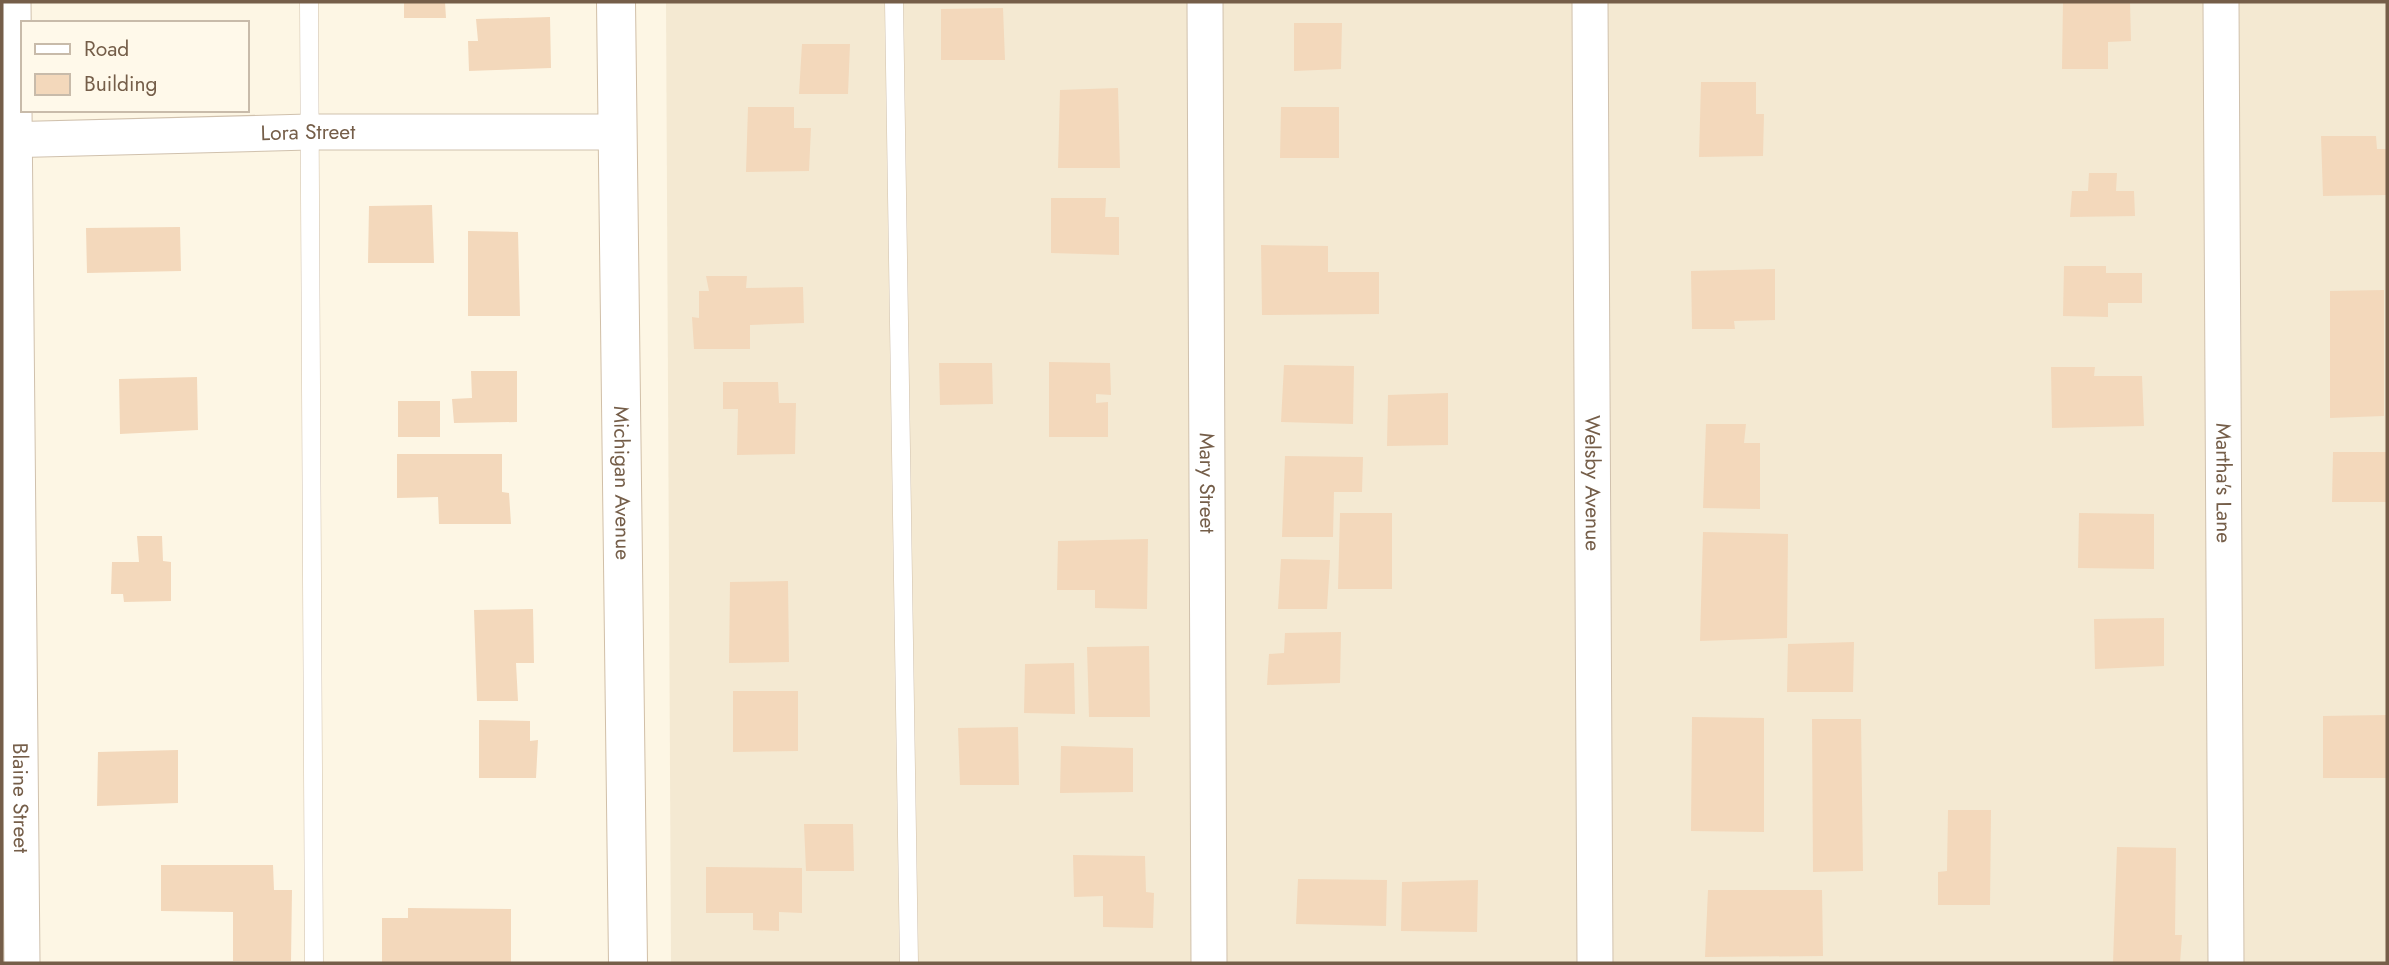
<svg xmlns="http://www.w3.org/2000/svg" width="2389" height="965" viewBox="0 0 2389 965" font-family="Jost,sans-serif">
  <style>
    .residential { fill: #f4e9d2 }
    .building { fill: #f3d8bb }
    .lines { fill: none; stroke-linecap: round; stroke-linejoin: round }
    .lane-casing { stroke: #d0c1ad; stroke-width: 19 }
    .street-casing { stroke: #d0c1ad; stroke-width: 37 }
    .secondary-casing { stroke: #d1bfa7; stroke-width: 40 }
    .lane { stroke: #fff; stroke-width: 18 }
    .street { stroke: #fff; stroke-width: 35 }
    .secondary { stroke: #fff; stroke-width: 38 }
    .labels { text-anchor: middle; stroke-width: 5; stroke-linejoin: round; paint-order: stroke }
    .street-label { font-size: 21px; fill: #755e49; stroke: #fff9ea }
  </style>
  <rect width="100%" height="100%" fill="#fdf6e4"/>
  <path class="residential" d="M666 2H2387V963H671Z"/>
  <path class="building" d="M404 2H445L446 18H404Z
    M2063 2H2130L2131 41 2108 42V69H2062Z
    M1003 8 1005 60H941V9Z
    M550 17 551 68 469 71 468 41H478L476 19Z
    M1294 23H1342L1341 69 1294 71Z
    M802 44H850L848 94H799Z
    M1701 82H1756V114H1764L1763 156 1699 157Z
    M1118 88 1120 168H1058L1060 90Z
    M748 107H794V128H811L809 171 746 172Z
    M1281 107H1339V158H1280Z
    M2321 136H2376L2377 149H2387V195L2323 196Z
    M2089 173H2117L2116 191H2134L2135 216 2070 217 2072 191H2088Z
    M1051 198H1106L1105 217H1119V255L1051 253Z
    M432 205 434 263H368L369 206Z
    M180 227 181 271 87 273 86 228Z
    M468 231 518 232 520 316H468Z
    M1261 245 1328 246V272H1379V314L1262 315Z
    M2064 266H2106V273H2142V303H2108V317L2063 316Z
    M1775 269V320L1734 321 1735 329H1692L1691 271Z
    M706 276H747L746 288 803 287 804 323 750 325V349H694L692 317 699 318V291H709Z
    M2384 290V416L2330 418V291Z
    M1049 362 1110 363 1111 395 1096 394V403L1108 402V437H1049Z
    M939 363H992L993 404 940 405Z
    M1284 365 1354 366 1353 424 1281 422Z
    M2051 367H2095L2094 376H2142L2144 426 2052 428Z
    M471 371H517V422L454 423 452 399 472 398Z
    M197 377 198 430 120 434 119 379Z
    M723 382H778L779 403H796L795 454 737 455 738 409H723Z
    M1448 393V445L1387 446 1388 395Z
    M398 401H440V437H398Z
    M1706 424H1746L1744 443H1760V509L1703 508Z
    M2333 452H2387V502H2332Z
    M397 454H502V492L509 493 511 524H439L438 497 397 498Z
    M1285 456 1363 457 1362 492H1334L1333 537H1282Z
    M1340 513H1392V589H1338Z
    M2079 513 2154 514V569L2078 568Z
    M1703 532 1788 534 1787 638 1700 641Z
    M137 536H162L163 561 171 562V601L124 602 123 594H111L112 562H139Z
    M1148 539 1147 609 1095 608V590H1057L1058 541Z
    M1281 559 1330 560 1327 609H1278Z
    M788 581 789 662 729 663 730 582Z
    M533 609 534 663H516L518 701H477L474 610Z
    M2164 618V666L2095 669 2094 619Z
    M1341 632 1340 683 1267 685 1269 654 1284 653 1285 633Z
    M1854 642 1853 692H1787L1788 644Z
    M1149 646 1150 717H1089L1087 647Z
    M1074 663 1075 714 1024 713 1025 664Z
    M733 691H798V751L733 752Z
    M2387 715V778H2323V716Z
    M1692 717 1764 718V832L1691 831Z
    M1812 719H1861L1863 871 1813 872Z
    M479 720 530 721V741L538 740 536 778H479Z
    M1018 727 1019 785H960L958 728Z
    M1061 746 1133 748V792L1060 793Z
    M178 750V803L97 806 98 752Z
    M1948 810H1991L1990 905H1938V872L1947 871Z
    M804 824H853L854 871H806Z
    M2117 847 2176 848 2175 935H2182L2180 963H2113Z
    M1073 855 1145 856 1146 892 1154 893 1153 928 1103 927V896L1074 897Z
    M161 865H273L274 890H292L291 961H233V912L161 911Z
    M706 867 802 868V913L779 912V931L753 930V913H706Z
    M1298 879 1387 880 1386 926 1296 924Z
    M1478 880 1477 932 1401 931 1402 882Z
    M1708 890H1822L1823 956 1705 957Z
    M408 908 511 909V963H382V918H408Z"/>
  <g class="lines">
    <g class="lane-casing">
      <path id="lane" d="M309 2 314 963
        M894 2 909 963"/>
    </g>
    <g class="street-casing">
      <g id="street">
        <path id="s1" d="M13 2 22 963"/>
        <path id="s2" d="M1205 2 1209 963"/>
        <path id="s3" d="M1590 2 1595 963"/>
        <path id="s4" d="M2221 2 2226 963"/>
        <path id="s5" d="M2 140 309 132H616"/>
      </g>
    </g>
    <g class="secondary-casing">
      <g id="secondary">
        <path id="s6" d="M616 2 628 963"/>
      </g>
    </g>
    <use href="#lane" class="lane"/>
    <use href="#street" class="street"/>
    <use href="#secondary" class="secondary"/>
  </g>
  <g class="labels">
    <g class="street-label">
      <text dy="7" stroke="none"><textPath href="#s5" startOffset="306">Lora Street</textPath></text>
      <text dy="7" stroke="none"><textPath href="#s2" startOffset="481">Mary Street</textPath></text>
      <text dy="7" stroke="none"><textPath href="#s4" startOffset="481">Martha's Lane</textPath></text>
      <text dy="7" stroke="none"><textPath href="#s6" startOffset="481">Michigan Avenue</textPath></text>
      <text dy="7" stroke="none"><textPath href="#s3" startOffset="481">Welsby Avenue</textPath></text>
      <text dy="7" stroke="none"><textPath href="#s1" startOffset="796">Blaine Street</textPath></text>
    </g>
  </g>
  <rect width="2389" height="965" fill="none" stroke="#755e49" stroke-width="7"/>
  <rect x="21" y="21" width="228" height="91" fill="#fff9ea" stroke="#c8bbaa" stroke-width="2"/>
  <rect x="35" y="44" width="35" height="10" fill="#ffffff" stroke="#c8bbaa" stroke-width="2"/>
  <text x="84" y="56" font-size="21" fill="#755e49">Road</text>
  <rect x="35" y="74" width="35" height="21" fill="#f3d8bb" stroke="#c8bbaa" stroke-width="2"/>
  <text x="84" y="91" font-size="21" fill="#755e49">Building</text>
</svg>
